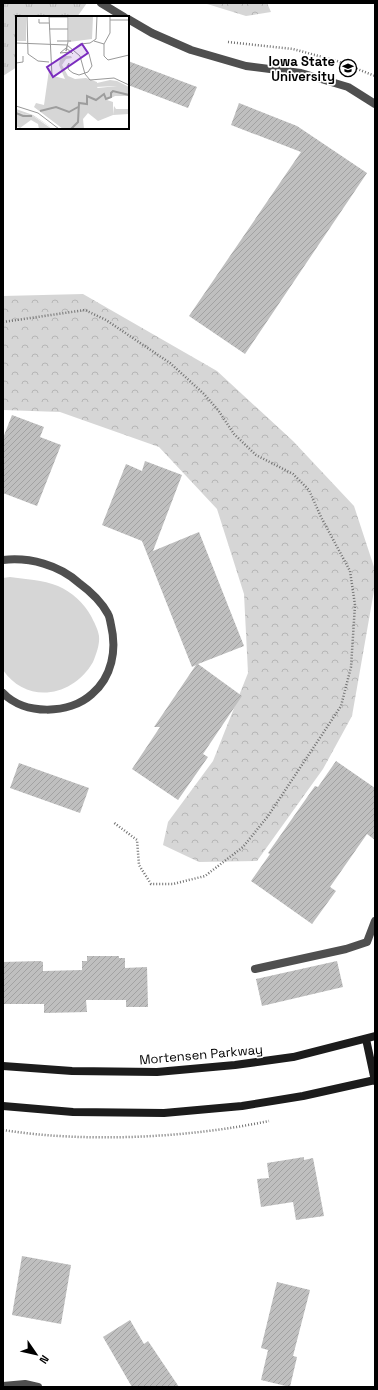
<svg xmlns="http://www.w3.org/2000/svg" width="378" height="1390" viewBox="0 0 378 1390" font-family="'Space Grotesk',sans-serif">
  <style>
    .grass { fill: #d6d6d6 }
    .forest { fill: url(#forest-crowns) }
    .park { fill: url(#park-tufts) }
    .building { fill: url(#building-hatch) }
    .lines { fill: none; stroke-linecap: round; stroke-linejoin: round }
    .path { stroke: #717171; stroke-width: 2.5; stroke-dasharray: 1 2; stroke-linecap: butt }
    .lane { stroke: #4f4f4f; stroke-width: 8 }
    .street { stroke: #4f4f4f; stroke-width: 8 }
    .secondary { stroke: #1c1c1c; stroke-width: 8 }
    .labels { text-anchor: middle; stroke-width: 3.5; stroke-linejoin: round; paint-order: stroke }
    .poi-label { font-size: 13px; font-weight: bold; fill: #000; stroke: #fff; text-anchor: end }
    .street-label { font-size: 13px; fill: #000; stroke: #fff }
    .inset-river { fill: none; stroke: #9d9d9d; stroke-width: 2 }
    .inset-road { fill: none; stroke: #999; stroke-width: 1 }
    .view { fill: #7b2cbf; fill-opacity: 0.15; stroke: #7b2cbf; stroke-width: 2 }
    .inset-edge { fill: none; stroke: #000; stroke-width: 2 }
  </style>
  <defs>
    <pattern id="forest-crowns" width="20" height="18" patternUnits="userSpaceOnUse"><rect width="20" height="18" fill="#d6d6d6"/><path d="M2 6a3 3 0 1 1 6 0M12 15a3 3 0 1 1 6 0" fill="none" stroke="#b6b6b6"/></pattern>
    <pattern id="park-tufts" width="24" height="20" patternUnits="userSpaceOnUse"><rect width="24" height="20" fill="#d6d6d6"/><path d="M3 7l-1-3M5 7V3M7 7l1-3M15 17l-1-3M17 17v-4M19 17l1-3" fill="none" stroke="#b6b6b6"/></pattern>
    <pattern id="building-hatch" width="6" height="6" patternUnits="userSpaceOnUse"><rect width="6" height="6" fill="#bfbfbf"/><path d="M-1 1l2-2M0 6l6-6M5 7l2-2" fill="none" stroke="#a2a2a2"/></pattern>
  </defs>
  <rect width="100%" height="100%" fill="#fff"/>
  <path class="grass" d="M10 577C25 579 43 580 58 586 72 592 84 603 91 616 94 622 98 629 99 636 100 644 96 655 93 662 73 697 27 705 3 670V578Z"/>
  <path class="forest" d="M204 3H267L271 12 246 16Z
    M83 294 217 371 293 441 354 506 375 570V585L352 716 323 769 257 861 199 862 163 845 168 822 213 761 248 673 244 594 217 509 159 447 60 412 3 410V296Z"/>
  <path class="park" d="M3 3H87L77 17H17V67L3 76Z"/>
  <path class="building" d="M128 61 197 87 188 108 128 85Z
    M239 103 297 126 367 173 245 354 189 316 301 152 231 125Z
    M12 415 44 427 40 437 61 445 37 506 3 493V438Z
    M145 461 182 475 153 551 199 532 244 646 198 664 242 696 203 754 208 757 178 800 132 769 160 727H154L196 665 192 667 142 541 102 525 126 464 142 471Z
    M336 761 375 788V840L367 834 330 887 336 891 312 924 251 881 270 854 268 853 315 786 318 787Z
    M19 763 89 788 80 813 10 788Z
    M87 956H119V958H125V968L147 967 148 1007H126V1000H86L87 1012 44 1013V1004H3V962L40 961 43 962V971L82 970V961H87Z
    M337 961 343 987 262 1006 256 979Z
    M304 1157V1160L313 1158 324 1216 296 1220 293 1202 261 1207 257 1179 269 1178 267 1163Z
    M22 1256 71 1265 61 1324 12 1315Z
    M277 1282 310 1290 293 1356 297 1357 290 1387 261 1380 268 1350 261 1348Z
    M130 1320 144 1344 148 1341 179 1387H132L103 1337Z"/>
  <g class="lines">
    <path class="path" d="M228 42 293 49 337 61 375 76
      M3 322 85 310 106 320 170 363 204 394 218 410 234 434 256 455 293 474 309 490 321 517 350 571 355 605 351 667 341 706 268 816 243 847 205 876 173 884H151L139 865 137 840 113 822
      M3 1130C85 1143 188 1138 269 1121"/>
    <path class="lane" d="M255 969 346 949 367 942 375 921"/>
    <path class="street" d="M101 3 124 17
      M128 19 152 33 191 50 246 66 301 73 348 87 375 104
      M3 560C30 557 59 565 79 583 90 591 101 601 108 614 110 617 110 621 111 625 117 650 112 677 92 694 69 715 24 715 3 693
      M3 1386 25 1384 38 1387"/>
    <path class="secondary" d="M366 1039 375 1081
      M3 1066 72 1071 157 1072 235 1065 293 1057 375 1036
      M3 1106 73 1112 164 1113 242 1106 303 1096 375 1080"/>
  </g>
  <defs>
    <g id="university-ring" transform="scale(0.9)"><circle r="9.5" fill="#fff" stroke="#000" stroke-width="1.5"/><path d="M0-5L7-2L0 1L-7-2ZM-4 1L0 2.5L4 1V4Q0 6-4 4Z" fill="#000"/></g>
  </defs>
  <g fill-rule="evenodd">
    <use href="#university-ring" x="348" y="68"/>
  </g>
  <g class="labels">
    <g class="poi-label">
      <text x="335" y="66">Iowa State<tspan x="335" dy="15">University</tspan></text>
    </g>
    <g class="street-label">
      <text transform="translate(201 1054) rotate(-5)" y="5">Mortensen Parkway</text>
    </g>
  </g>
  <g transform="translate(16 16)">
    <rect width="113" height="113" fill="#fff"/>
    <path d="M0 0H10V25H0ZM53 0H77L76 23 53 26ZM94 64 101 65V70L79 71 81 67ZM98 90 100 93H113V98L97 99ZM0 93 17 99 38 113 17 100 0 96Z" fill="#d6d6d6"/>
    <path d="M49 40H55L56 42 50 43 46 49 52 60 59 63H69L82 72 101 70V65L113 71V80H99L91 84 97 86V99L82 105 72 97 67 103 68 113H47L18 91 20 87 28 89 33 54 34 59 49 63 43 49 44 43ZM0 96 17 100 36 113H23L22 108 15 104 4 112 0 110Z" fill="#d6d6d6"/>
    <path d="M33 59 48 64 70 62 81 66V90L65 93 62 108 58 113H50L32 97Z" fill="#d6d6d6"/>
    <path class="inset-river" d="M24 95 40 91 53 96 62 91M0 97 7 100H16M55 113 62 106 63 87 71 88V80L80 84 88 78 90 83 95 81V77L97 75 113 79"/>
    <path class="inset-road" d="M11 0 12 38 22 45 33 46M33 0 36 60M33 1H52V26L50 35 51 30M23 3V7H33M94 4H113M33 13H52M41 25H55M78 25 88 28V40L92 44 113 39M0 27 51 29 64 40 69 58 74 64 98 62 113 69M88 28 94 17V0M57 34 64 28 74 27 80 23 81 0M55 36 50 32 44 37 55 36 57 38M0 47 7 46V40M52 52 53 47 51 50 53 54 57 57 63 59 72 56 76 50 73 38M0 90 22 97 43 113"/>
    <path class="view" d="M66 28 72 37 37 61 31 51Z"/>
    <rect width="113" height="113" class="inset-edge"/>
  </g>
  <rect width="378" height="1390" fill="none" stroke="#000000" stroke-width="8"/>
  <g transform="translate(36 1354) rotate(124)" stroke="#ffffff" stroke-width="3" paint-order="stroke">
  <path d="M0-3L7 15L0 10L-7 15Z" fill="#000000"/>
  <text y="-6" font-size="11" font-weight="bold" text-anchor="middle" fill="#000000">N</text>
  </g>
</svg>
